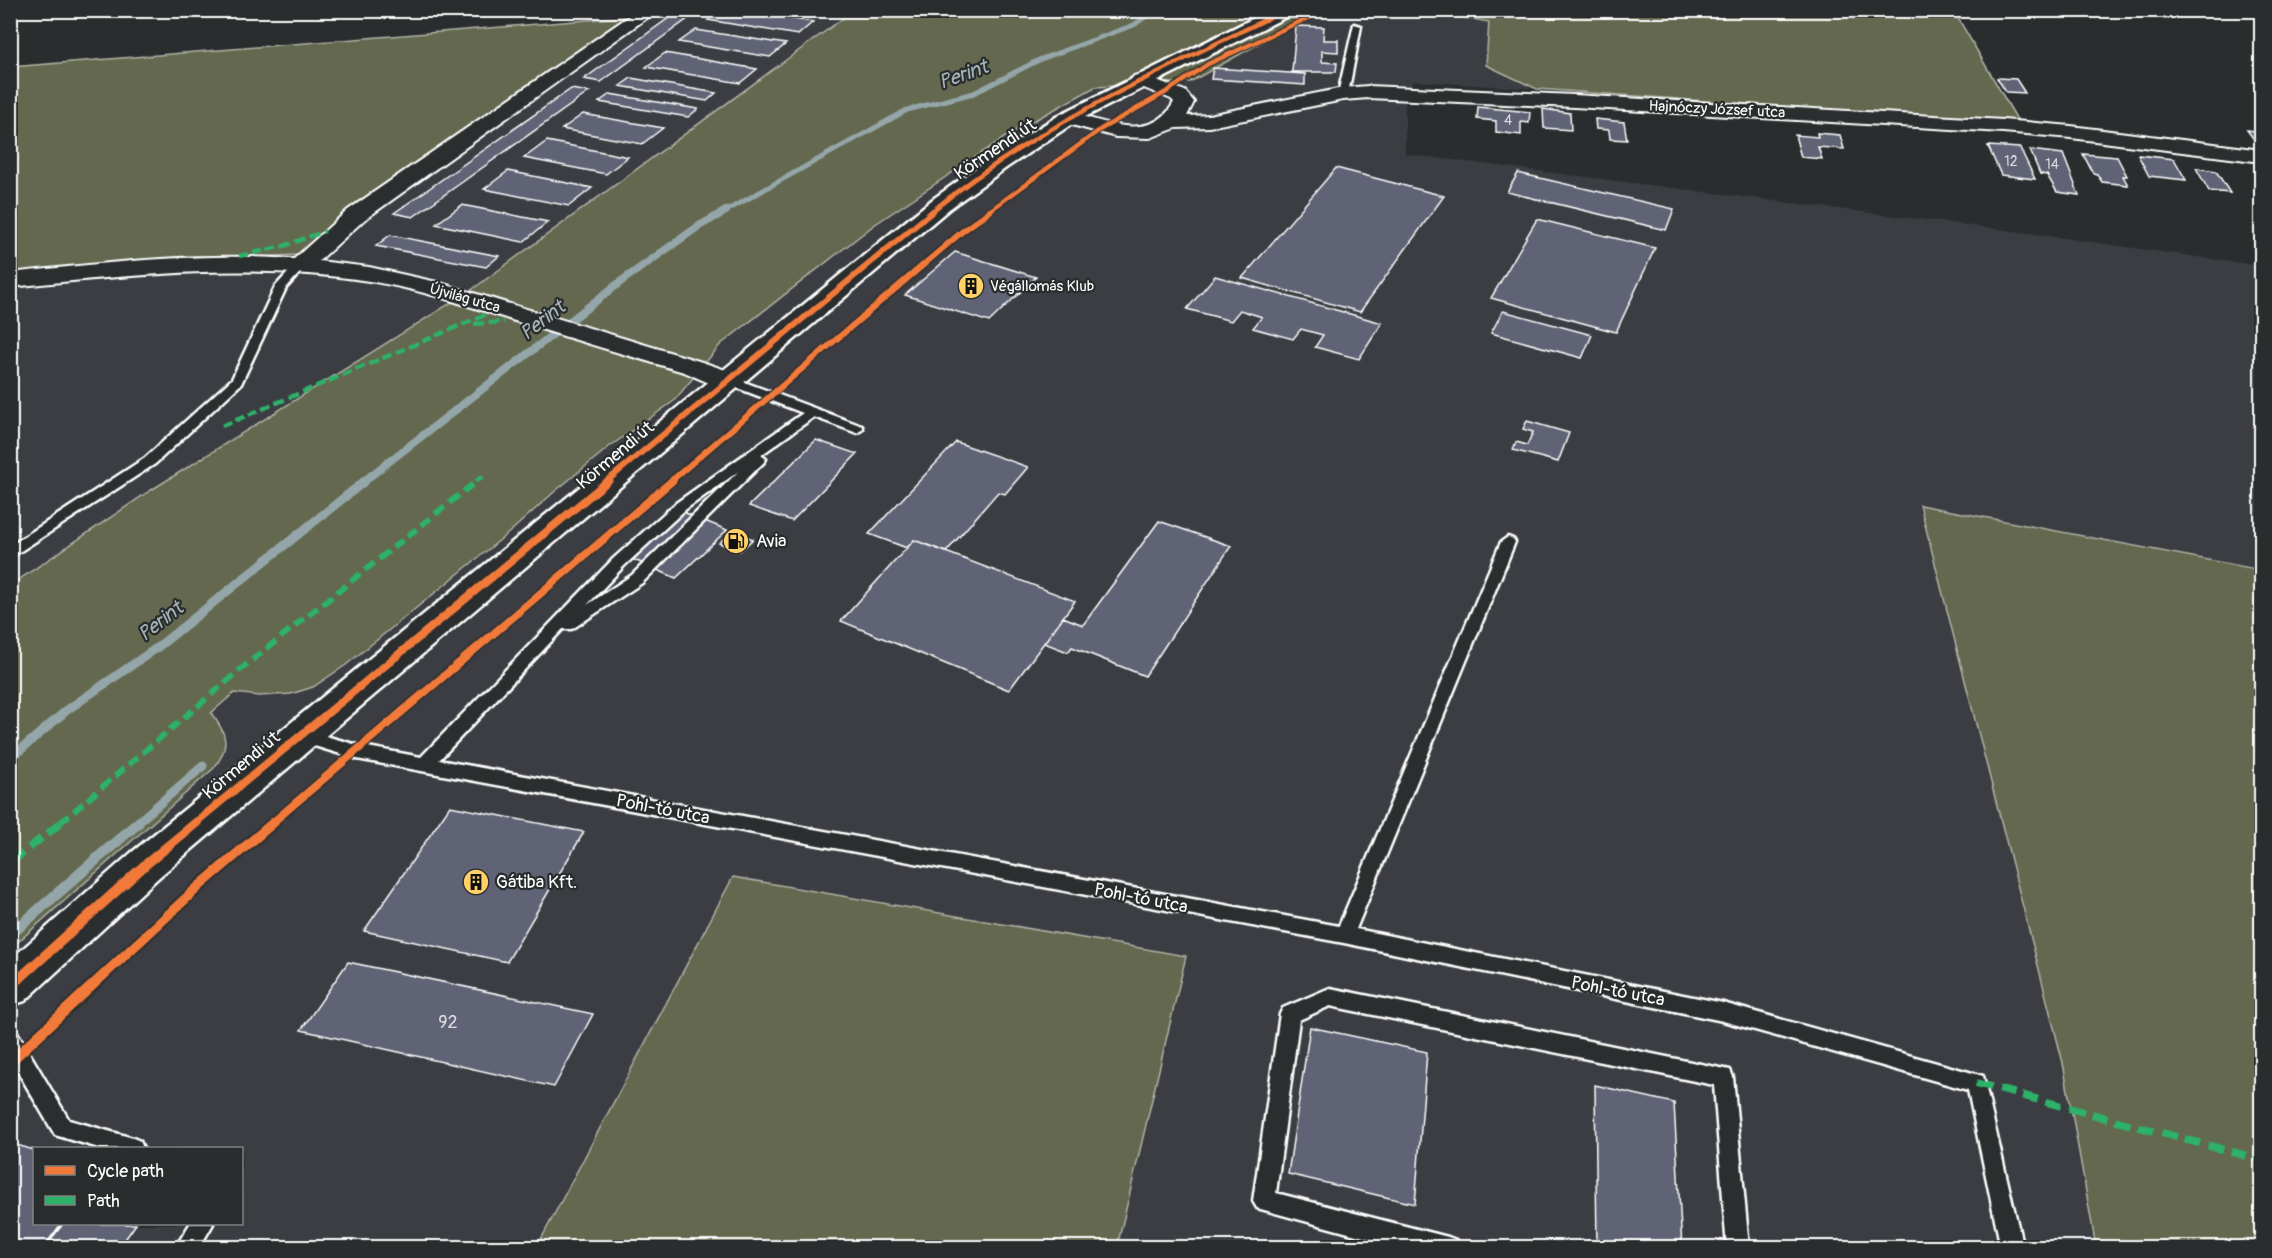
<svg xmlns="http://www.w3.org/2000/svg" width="2272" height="1258" viewBox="0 0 2272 1258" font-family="Pangolin,sans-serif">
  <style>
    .built { fill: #3a3d43; fill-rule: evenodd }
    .green { fill: #63684f; stroke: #b1b4a7; stroke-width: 1.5 }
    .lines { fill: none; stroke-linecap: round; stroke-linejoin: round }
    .stream-far3 { stroke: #94a6a9; stroke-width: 5 }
    .stream-far2 { stroke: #94a6a9; stroke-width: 8 }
    .stream-far1 { stroke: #94a6a9; stroke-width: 9 }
    .stream { stroke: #94a6a9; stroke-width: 11 }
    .building { fill: #606375; stroke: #fff; stroke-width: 1.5 }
    .lane-casing { stroke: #fff; stroke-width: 5 }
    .street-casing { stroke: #fff; stroke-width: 4 }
    .secondary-casing { stroke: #fff; stroke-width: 5 }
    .lane { fill: #2a2d2e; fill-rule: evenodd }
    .street { fill: #2a2d2e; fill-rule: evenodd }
    .secondary { fill: #2a2d2e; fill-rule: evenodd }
    .quiet-far2 { stroke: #2db169; stroke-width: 4.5; stroke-dasharray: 10 4.5; stroke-linecap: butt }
    .quiet-far1 { stroke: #2db169; stroke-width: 6; stroke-dasharray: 12 6; stroke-linecap: butt }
    .quiet { stroke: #2db169; stroke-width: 8; stroke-dasharray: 16 8; stroke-linecap: butt }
    .cycleway-far3-casing { stroke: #2a2d2e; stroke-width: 7 }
    .cycleway-far2-casing { stroke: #2a2d2e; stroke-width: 9 }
    .cycleway-far1-casing { stroke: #2a2d2e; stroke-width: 11 }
    .cycleway-casing { stroke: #2a2d2e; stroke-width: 14 }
    .cycleway-far3 { stroke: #f17a3a; stroke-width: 4.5 }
    .cycleway-far2 { stroke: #f17a3a; stroke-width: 6 }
    .cycleway-far1 { stroke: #f17a3a; stroke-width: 8 }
    .cycleway { stroke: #f17a3a; stroke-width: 10 }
    .labels { text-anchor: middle; stroke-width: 4.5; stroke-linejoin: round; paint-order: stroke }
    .far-number-label { font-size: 14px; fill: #d7d8dc }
    .far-street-label { font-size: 15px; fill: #fff; stroke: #2a2d2e }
    .far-poi-label { font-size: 15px; fill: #fff; stroke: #2a2d2e; text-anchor: start }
    .street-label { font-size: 18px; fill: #fff; stroke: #2a2d2e }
    .poi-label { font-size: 18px; fill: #fff; stroke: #2a2d2e; text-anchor: start }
    .near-number-label { font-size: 18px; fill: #d7d8dc }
    .water-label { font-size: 20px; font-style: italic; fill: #a6b5b8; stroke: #2a2d2e }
  </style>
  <rect width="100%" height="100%" fill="#2a2d2e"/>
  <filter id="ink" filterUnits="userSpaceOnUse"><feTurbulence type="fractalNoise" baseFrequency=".0167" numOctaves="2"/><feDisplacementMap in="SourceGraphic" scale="12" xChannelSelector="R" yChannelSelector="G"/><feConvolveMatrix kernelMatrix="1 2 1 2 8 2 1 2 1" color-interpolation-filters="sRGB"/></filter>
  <g filter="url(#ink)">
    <path class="built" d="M644 11H853L470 291 148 492 11 585V272L116 263Z
      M1329 11H1430L1489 22 1486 65 1537 89 1413 81 1405 106V154L2028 233 2261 266V570L1921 505 2063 1063 2096 1247H1117L1186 956 734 877 537 1247H11L10 948 214 768 218 722 211 713 234 693 248 696 291 694 313 687 346 665 511 531 553 493 609 447 674 401 720 345 874 225 1013 132 1095 87 1190 82 1280 32ZM34 1148H242V1224H34Z"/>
    <path class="green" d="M853 11H1329L1280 32 1190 82 1095 87 1013 132 874 225 720 345 674 401 609 447 553 493 511 531 346 665 313 687 291 694 259 696 234 693 211 713C228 734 230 747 214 768L11 948V585L148 492 470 291Z
      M1430 11H1954L2019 123 1537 89 1486 65 1489 22Z
      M637 16 551 79 298 255 116 263 11 272V67Z
      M1920 505 2261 570V1247H2096L2063 1063Z
      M733 877 1186 956 1117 1247H537Z"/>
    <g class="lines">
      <path class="stream-far3" d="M1310 14 1319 10
        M724 212 907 110 974 93 1041 59 1134 25 1155 10"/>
      <path class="stream-far2" d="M364 481 623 280 699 226 726 211"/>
      <path class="stream-far1" d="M10 759 67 710 158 647 366 480
        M137 823 203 766"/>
      <path class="stream" d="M10 935 139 822"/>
    </g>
    <path class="building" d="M680 10H700L601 82 584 79Z
      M722 10H739L813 22 798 35 708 20Z
      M1296 26 1324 27 1323 40H1338V52L1322 51V62L1337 63 1336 72H1292Z
      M696 30 786 44 770 57 679 42Z
      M665 53 757 69 740 83 646 67Z
      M1213 68 1305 74V85L1211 79Z
      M631 78 716 93 707 101 620 86Z
      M1997 78 2016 79 2025 93 2006 92Z
      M571 89 589 92 413 217 394 213Z
      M610 94 698 109 688 117 599 102Z
      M1478 107 1530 112 1529 123 1521 122V135L1496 132V121L1477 119Z
      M1543 109 1570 113 1571 130 1544 128Z
      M583 114 663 128 642 144 562 129Z
      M1595 119 1624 122 1627 140 1610 139 1609 130 1596 129Z
      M2247 130 2262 132V150Z
      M1817 133 1840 135 1844 149 1818 147 1822 159 1801 157 1795 135 1818 137Z
      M547 141 628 157 606 174 524 158Z
      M1988 146 2020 148 2035 179 2001 175Z
      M2030 150 2063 154 2079 195 2057 192 2047 175 2040 174Z
      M2083 154 2117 157 2127 176H2123L2128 185 2102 182 2097 174 2093 173Z
      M2138 155 2174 159 2186 180 2149 176Z
      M1336 168 1444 196 1360 312 1242 278Z
      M2196 168 2216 171 2230 193 2209 191Z
      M508 171 592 188 569 206 484 189Z
      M1518 173 1674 209 1666 230 1507 192Z
      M462 205 548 222 523 242 436 224Z
      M1537 219 1655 248 1616 332 1491 298Z
      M390 235 499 256 486 267 376 246Z
      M955 252 1036 277 989 322 905 295Z
      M1215 276 1382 323 1359 359 1315 347 1323 335 1301 329 1293 339 1253 328 1262 317 1240 310 1231 321 1187 309Z
      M1503 311 1592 335 1582 358 1491 333Z
      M1527 421 1569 433 1558 462 1513 450 1516 442 1527 445 1533 432 1523 429Z
      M816 440 857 454 792 521 749 506Z
      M956 442 1028 467 1005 494 998 492 946 552 914 540 907 548 869 534Z
      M683 512 727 530 676 578 632 559Z
      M1159 521 1231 546 1145 676 1072 647 1068 652 1044 643 1063 617 1083 625Z
      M732 531 753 539 740 551 719 543Z
      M914 540 1075 601 1009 690 841 621Z
      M450 806 584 832 507 962 364 931Z
      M348 962 593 1014 554 1087 301 1030Z
      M1310 1027 1427 1052 1415 1204 1288 1174Z
      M1595 1085 1674 1103 1682 1248H1597Z
      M10 1143 34 1150V1224H61L43 1248H10Z
      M63 1224H136L119 1248H44Z"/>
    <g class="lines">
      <g class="lane-casing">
        <path id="lane" d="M1354 24 1361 26 1348 94 1343 97 1338 94Z
          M300 263 306 266 286 288 241 384 155 464 10 558V546L145 458 232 379 275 287 296 264Z
          M728 376 862 426 863 429 857 433 814 417 761 455 766 459 764 462 642 583 572 629H563L439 760 1339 926 1501 542 1508 537 1513 539 1515 542 1356 929 1723 1003 1983 1076 2023 1248H2001L1968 1090 1723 1021 1344 943 357 759 295 740 293 735 295 730 301 729 357 745 421 757 614 558 676 503 803 413 724 383 722 380ZM739 471 632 575 587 605 624 566 686 509Z
          M1330 988 1730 1070 1733 1077 1749 1248H1727L1714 1085 1330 1006 1299 1020 1276 1193 1448 1237 1456 1240 1459 1248H1404L1257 1208 1253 1201 1280 1014 1283 1008Z
          M10 1030 17 1032 69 1120 133 1138 140 1141 143 1148H99L55 1135 10 1058Z
          M190 1224H213L199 1248H175Z"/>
      </g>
      <g class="street-casing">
        <path id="street" d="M638 10H658L364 220 319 261 369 267 437 282 702 362 737 374 741 380 737 386C719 390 701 379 684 372 629 356 573 339 518 322 469 306 420 289 369 281 250 262 130 275 10 287V273C104 263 200 252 294 259L348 210Z
          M1141 74 1185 91 1194 102 1187 116 1209 115 1343 88 1368 86 1574 95 2003 120 2071 126 2262 150V162L2071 138 2003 132 1574 107 1368 98 1343 100 1209 127 1176 128 1150 138 1116 137 1061 122 1058 118 1061 114 1068 112C1103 121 1152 144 1174 102L1171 99 1134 84 1131 80 1134 76Z"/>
      </g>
      <g class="secondary-casing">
        <path id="secondary" d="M1270 10H1294L1292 14 1075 122 1006 168 949 209 159 877 25 1001 10 1006V960L131 853 933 199 990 158 1061 114Z"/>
      </g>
      <use href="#lane" class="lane"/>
      <use href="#street" class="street"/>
      <use href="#secondary" class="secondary"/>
      <path class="quiet-far2" d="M239 256 284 246 325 231
        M474 324 504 322
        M222 426 485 315
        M476 481 483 476"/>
      <path class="quiet-far1" d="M60 823 246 665 478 480"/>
      <path class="quiet" d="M10 863 62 822
        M1976 1083 2262 1160"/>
      <g class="cycleway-far3-casing">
        <path id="cycleway-far3" d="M931 212C1036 125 1164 70 1285 10
          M988 212 1101 129 1168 91 1208 64 1325 10"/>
      </g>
      <g class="cycleway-far2-casing">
        <path id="cycleway-far2" d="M607 481 933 211
          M671 481 964 230 990 211"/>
      </g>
      <g class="cycleway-far1-casing">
        <path id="cycleway-far1" d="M195 823 609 480
          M272 823 673 480"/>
      </g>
      <g class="cycleway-casing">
        <path id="cycleway" d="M10 987 145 865 197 822
          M10 1062 196 889 274 822"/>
      </g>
      <use href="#cycleway-far3" class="cycleway-far3"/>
      <use href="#cycleway-far2" class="cycleway-far2"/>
      <use href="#cycleway-far1" class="cycleway-far1"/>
      <use href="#cycleway" class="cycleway"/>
    </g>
  </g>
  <defs>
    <g id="building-disc" transform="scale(1.35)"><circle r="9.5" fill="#ffd166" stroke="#2a2d2e"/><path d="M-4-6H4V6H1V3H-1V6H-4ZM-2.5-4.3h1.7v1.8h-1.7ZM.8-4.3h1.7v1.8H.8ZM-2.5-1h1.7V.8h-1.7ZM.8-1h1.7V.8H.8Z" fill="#111"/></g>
    <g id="fuel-disc" transform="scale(1.35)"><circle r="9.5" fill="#ffd166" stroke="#2a2d2e"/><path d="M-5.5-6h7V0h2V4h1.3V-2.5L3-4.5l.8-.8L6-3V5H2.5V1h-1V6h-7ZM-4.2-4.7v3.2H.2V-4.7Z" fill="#111"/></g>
  </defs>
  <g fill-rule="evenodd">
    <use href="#building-disc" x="971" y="286"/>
    <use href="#fuel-disc" x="736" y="541"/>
    <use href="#building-disc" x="476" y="882"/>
  </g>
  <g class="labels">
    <g class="far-number-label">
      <text x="1508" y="125">4</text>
      <text x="2011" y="166">12</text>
      <text x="2052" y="169">14</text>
    </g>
    <g class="far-street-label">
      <text transform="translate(1717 109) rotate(3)" y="5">Hajnóczy József utca</text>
      <text transform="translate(465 298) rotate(16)" y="5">Újvilág utca</text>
    </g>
    <g class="far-poi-label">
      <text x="990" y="291">Végállomás Klub</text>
    </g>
    <g class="street-label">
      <text transform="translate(995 149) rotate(-34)" y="6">Körmendi út</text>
      <text transform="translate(615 455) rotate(-40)" y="6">Körmendi út</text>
      <text transform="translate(241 765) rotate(-40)" y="6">Körmendi út</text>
      <text transform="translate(663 809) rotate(11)" y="6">Pohl-tó utca</text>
      <text transform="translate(1141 898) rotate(11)" y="6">Pohl-tó utca</text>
      <text transform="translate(1618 991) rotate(11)" y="6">Pohl-tó utca</text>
    </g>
    <g class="poi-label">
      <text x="756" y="547">Avia</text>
      <text x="496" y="888">Gátiba Kft.</text>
    </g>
    <g class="near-number-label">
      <text x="448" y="1028">92</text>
    </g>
    <g class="water-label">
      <text transform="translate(963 74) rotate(-20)" y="7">Perint</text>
      <text transform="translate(542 320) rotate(-38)" y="7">Perint</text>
      <text transform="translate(160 621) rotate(-38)" y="7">Perint</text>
    </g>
  </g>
  <rect width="2272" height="1258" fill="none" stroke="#2a2d2e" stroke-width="36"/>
  <rect x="18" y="18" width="2236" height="1222" fill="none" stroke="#fff" stroke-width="2" filter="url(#ink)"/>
  <rect x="33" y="1147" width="210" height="78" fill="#2a2d2e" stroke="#7f8182" stroke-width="1.5"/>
  <rect x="45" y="1166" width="30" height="9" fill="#f17a3a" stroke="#7f8182" stroke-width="1.5"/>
  <text x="87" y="1177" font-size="18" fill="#ffffff">Cycle path</text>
  <rect x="45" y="1196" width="30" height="9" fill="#2db169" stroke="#7f8182" stroke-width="1.5"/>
  <text x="87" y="1207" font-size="18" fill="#ffffff">Path</text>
</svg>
